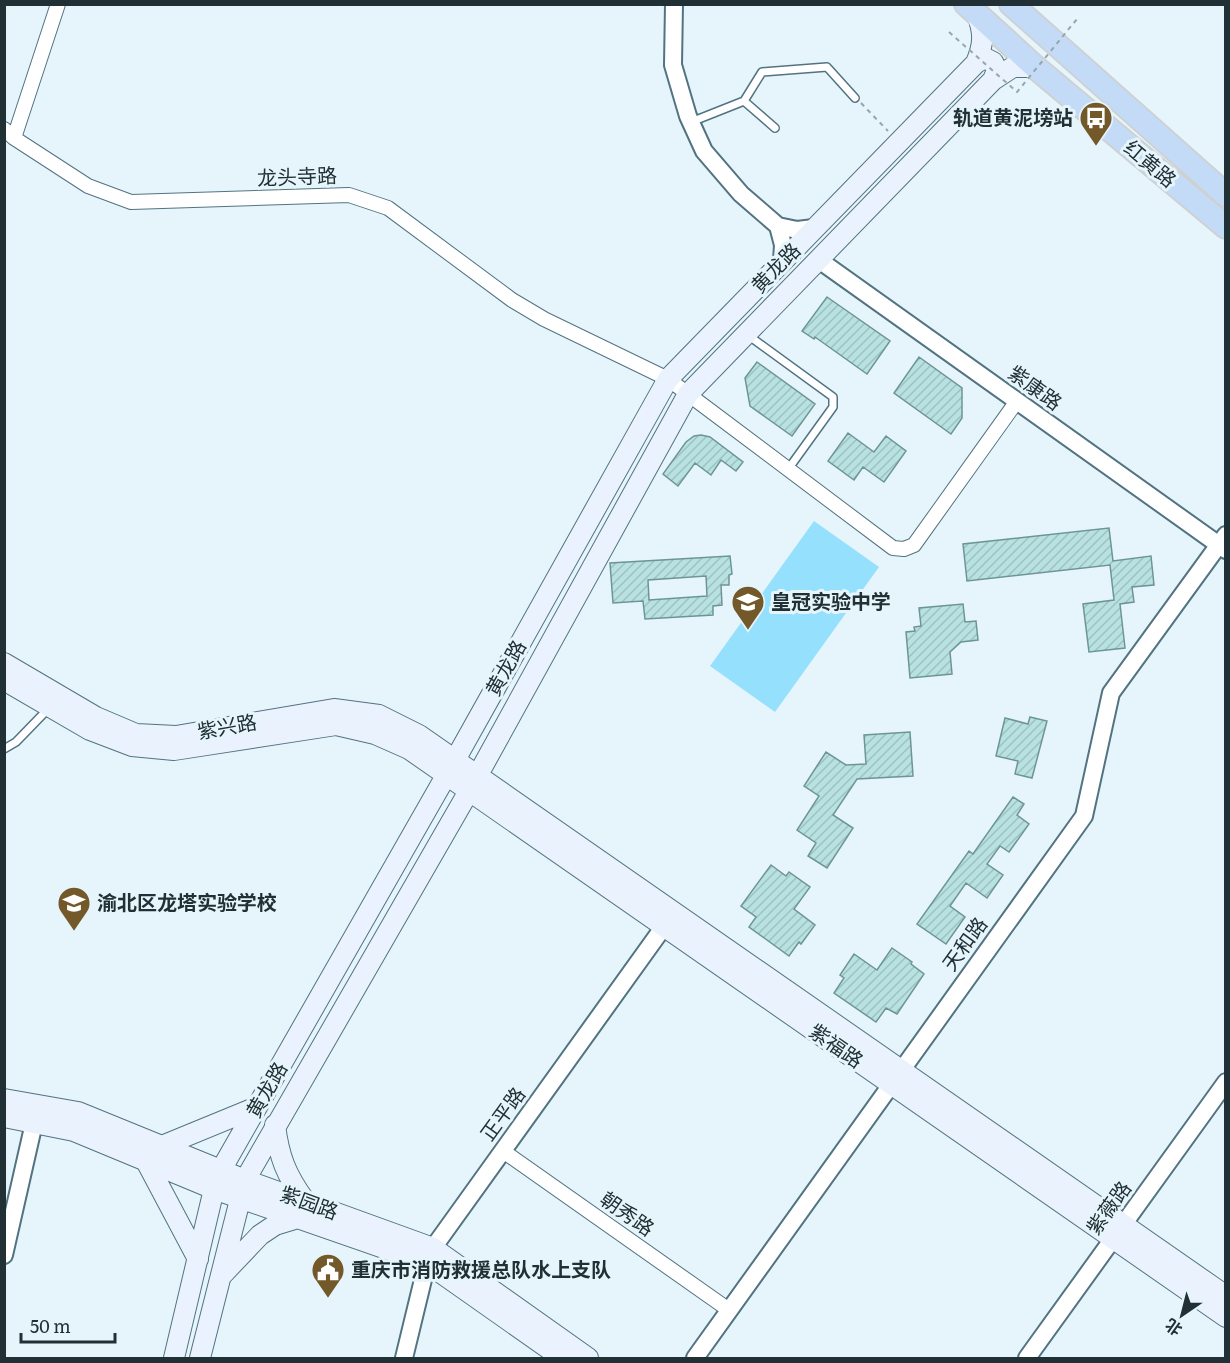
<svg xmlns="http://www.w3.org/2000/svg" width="1230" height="1363" viewBox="0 0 1230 1363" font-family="Literata,'Noto Sans SC',serif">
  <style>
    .grass { fill: #95e0fd }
    .building { fill: url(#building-hatch); stroke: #6e9595; stroke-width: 1.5; fill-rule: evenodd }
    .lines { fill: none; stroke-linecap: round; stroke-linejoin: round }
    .service-casing { stroke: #527381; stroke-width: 10 }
    .minor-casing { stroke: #527381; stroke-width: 16 }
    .tertiary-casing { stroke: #527381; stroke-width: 20 }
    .secondary-casing { stroke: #527381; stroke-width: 22 }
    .trunk-casing { stroke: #ced1d3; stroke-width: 26 }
    .path { stroke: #97a6ab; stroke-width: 2; stroke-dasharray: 4.5 4.5; stroke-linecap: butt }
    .service { stroke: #fff; stroke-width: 7 }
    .minor { stroke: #fff; stroke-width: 14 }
    .tertiary { stroke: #fff; stroke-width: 16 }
    .secondary { stroke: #e9f2fd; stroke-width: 20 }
    .trunk { stroke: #c4dbf8; stroke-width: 22 }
    .path-bridge { stroke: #97a6ab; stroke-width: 2; stroke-dasharray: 4.5 4.5; stroke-linecap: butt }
    .labels { text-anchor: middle; stroke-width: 6; stroke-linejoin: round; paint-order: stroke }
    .poi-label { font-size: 20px; font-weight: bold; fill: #213035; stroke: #e6f5fb; text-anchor: start }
    .street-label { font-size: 20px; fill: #213035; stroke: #e6f5fb }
  </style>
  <defs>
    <pattern id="building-hatch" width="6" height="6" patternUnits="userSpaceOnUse" patternTransform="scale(1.5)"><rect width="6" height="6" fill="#b8e1e1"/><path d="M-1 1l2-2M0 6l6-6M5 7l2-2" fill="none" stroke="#9ec1c2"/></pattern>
  </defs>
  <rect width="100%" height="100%" fill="#e6f5fb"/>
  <path class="grass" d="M814 521 879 567 775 712 710 666Z"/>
  <path class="building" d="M827 297 890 341 867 374 815 337 814 339 802 331Z
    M919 357 962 388V418L951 434 894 393Z
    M757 362 815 404 792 436 750 406 745 378Z
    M848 433 874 452 886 436 906 451 884 482 863 467 854 480 828 461Z
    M701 435 710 437 743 462 736 471 721 460 711 475 695 463 678 486 663 474 686 442 694 436Z
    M1109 528 1113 561 1151 556 1154 585 1132 587 1134 602 1120 604 1125 648 1089 652 1083 604 1114 600 1110 565 967 581 963 544Z
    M730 556 732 574 729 575V585H721L722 605 713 606V615L645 619 643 601 613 603 610 563ZM706 576 707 596 649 600 648 580Z
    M963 604 965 622 976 621 978 640 961 642 950 652 952 674 910 678 906 632 915 631 914 627 921 626 919 608Z
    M1030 717 1047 721 1032 778 1015 774 1018 761 996 756 1005 718 1028 724Z
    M910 732 913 776 857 779 833 815 853 828 827 868 808 856 816 843 797 830 819 796 804 786 826 752 846 765 866 764 864 735Z
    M1013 797 1024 804 1017 815 1029 824 1009 852 1000 846 987 864 1003 875 987 898 966 883 950 906 965 917 946 944 917 924 969 851 973 854Z
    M771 865 786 876 789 872 810 887 794 909 815 925 801 944 799 942 789 956 749 927 756 917 741 906Z
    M892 948 912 962 911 964 924 974 897 1014 886 1008 876 1022 834 993 844 978 840 975 854 954 877 970Z"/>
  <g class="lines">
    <g class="service-casing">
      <path id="service" d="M744 101 775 128
        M691 122 744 101 762 72 827 67 855 98
        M749 336 833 397V407L789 468
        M4 749 16 742 48 709"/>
    </g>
    <g class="minor-casing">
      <path id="minor" d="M4 129 14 138 88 186 131 202 349 195 388 208 512 300 544 319 668 379 893 548 904 549 914 545 1017 401
        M14 138 58 4
        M503 1151 729 1310"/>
    </g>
    <g class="tertiary-casing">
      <path id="tertiary" d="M674 4 673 65 688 116 704 151 741 194 778 226
        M778 226 797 230 814 228
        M778 226 783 245 782 261
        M819 260 1226 550
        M4 1255 34 1123
        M404 1358 427 1263 433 1248 670 918
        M695 1358 1084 816 1111 693 1226 535
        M1027 1358 1226 1082"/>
    </g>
    <g class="secondary-casing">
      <path id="secondary" d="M976 63C984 44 984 33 977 14
        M4 663 96 717 136 734 176 736 334 709 379 715 419 735 1226 1296
        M4 680 90 730 132 746 174 750 336 725 375 734 409 749 1226 1317
        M4 1099 78 1112 245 1180 433 1248 588 1358
        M4 1117 74 1131 214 1189 427 1263 562 1358
        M275 1125C279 1157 286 1175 305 1201
        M162 1146 257 1107
        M146 1161 198 1259
        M222 1275 260 1235 275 1225 298 1218
        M174 1358 214 1189 221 1170 455 760 668 379 976 63 985 58 993 62 997 70 993 80
        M200 1358 245 1180 469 791 688 394 993 80 1013 67H1035"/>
    </g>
    <g class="trunk-casing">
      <path id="trunk" d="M966 4 1035 67 1226 227
        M1011 4 1226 195"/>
    </g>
    <path class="path" d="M861 103 888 131"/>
    <use href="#service" class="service"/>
    <use href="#minor" class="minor"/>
    <use href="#tertiary" class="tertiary"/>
    <use href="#secondary" class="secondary"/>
    <use href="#trunk" class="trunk"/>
    <path class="path-bridge" d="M949 32 1017 92 1077 19"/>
  </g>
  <defs>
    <g id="bus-pin" transform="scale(1.725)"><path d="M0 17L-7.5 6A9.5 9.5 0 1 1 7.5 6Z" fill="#73592a" stroke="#e6f5fb"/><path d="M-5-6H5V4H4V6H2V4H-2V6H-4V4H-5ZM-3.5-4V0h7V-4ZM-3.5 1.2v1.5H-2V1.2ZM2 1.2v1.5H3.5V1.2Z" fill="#fff"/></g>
    <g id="school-pin" transform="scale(1.725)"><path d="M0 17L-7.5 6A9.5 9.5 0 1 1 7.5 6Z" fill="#73592a" stroke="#e6f5fb"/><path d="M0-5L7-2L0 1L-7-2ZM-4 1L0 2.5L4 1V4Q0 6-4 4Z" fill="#fff"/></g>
    <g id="civic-pin" transform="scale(1.725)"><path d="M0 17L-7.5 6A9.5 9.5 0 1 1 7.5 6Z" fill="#73592a" stroke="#e6f5fb"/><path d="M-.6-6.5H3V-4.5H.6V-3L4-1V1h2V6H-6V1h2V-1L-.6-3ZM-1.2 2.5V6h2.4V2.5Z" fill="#fff"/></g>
  </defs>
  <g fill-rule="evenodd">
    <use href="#bus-pin" x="1096" y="118"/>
    <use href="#school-pin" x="748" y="602"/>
    <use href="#school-pin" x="74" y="903"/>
    <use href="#civic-pin" x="328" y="1270"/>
  </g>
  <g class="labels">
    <g class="poi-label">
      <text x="1073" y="125" text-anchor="end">轨道黄泥塝站</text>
      <text x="771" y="609">皇冠实验中学</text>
      <text x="97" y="910">渝北区龙塔实验学校</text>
      <text x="351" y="1277">重庆市消防救援总队水上支队</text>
    </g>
    <g class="street-label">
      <text transform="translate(1150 164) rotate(40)" y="7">红黄路</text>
      <text transform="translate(297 177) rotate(-2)" y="7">龙头寺路</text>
      <text transform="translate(776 268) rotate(-46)" y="7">黄龙路</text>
      <text transform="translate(1035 388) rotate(36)" y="7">紫康路</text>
      <text transform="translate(506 668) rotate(-61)" y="7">黄龙路</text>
      <text transform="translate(227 727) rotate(-10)" y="7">紫兴路</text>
      <text transform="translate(965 944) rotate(-54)" y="7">天和路</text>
      <text transform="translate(836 1046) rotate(35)" y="7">紫福路</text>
      <text transform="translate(267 1090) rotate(-60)" y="7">黄龙路</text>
      <text transform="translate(503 1114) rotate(-54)" y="7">正平路</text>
      <text transform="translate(309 1203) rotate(20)" y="7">紫园路</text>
      <text transform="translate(1109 1208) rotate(-54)" y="7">紫薇路</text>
      <text transform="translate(627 1214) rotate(35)" y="7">朝秀路</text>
    </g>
  </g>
  <rect width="1230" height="1363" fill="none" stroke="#213035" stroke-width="12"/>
  <g transform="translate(1182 1315) rotate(215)" stroke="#e6f5fb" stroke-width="4.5" paint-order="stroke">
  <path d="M0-4.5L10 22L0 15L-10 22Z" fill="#213035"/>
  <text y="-9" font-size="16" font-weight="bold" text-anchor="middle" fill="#213035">北</text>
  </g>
  <path d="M21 1333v9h94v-9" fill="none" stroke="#213035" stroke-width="3"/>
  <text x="30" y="1333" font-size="18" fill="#213035" stroke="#e6f5fb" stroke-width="4.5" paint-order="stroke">50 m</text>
</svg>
